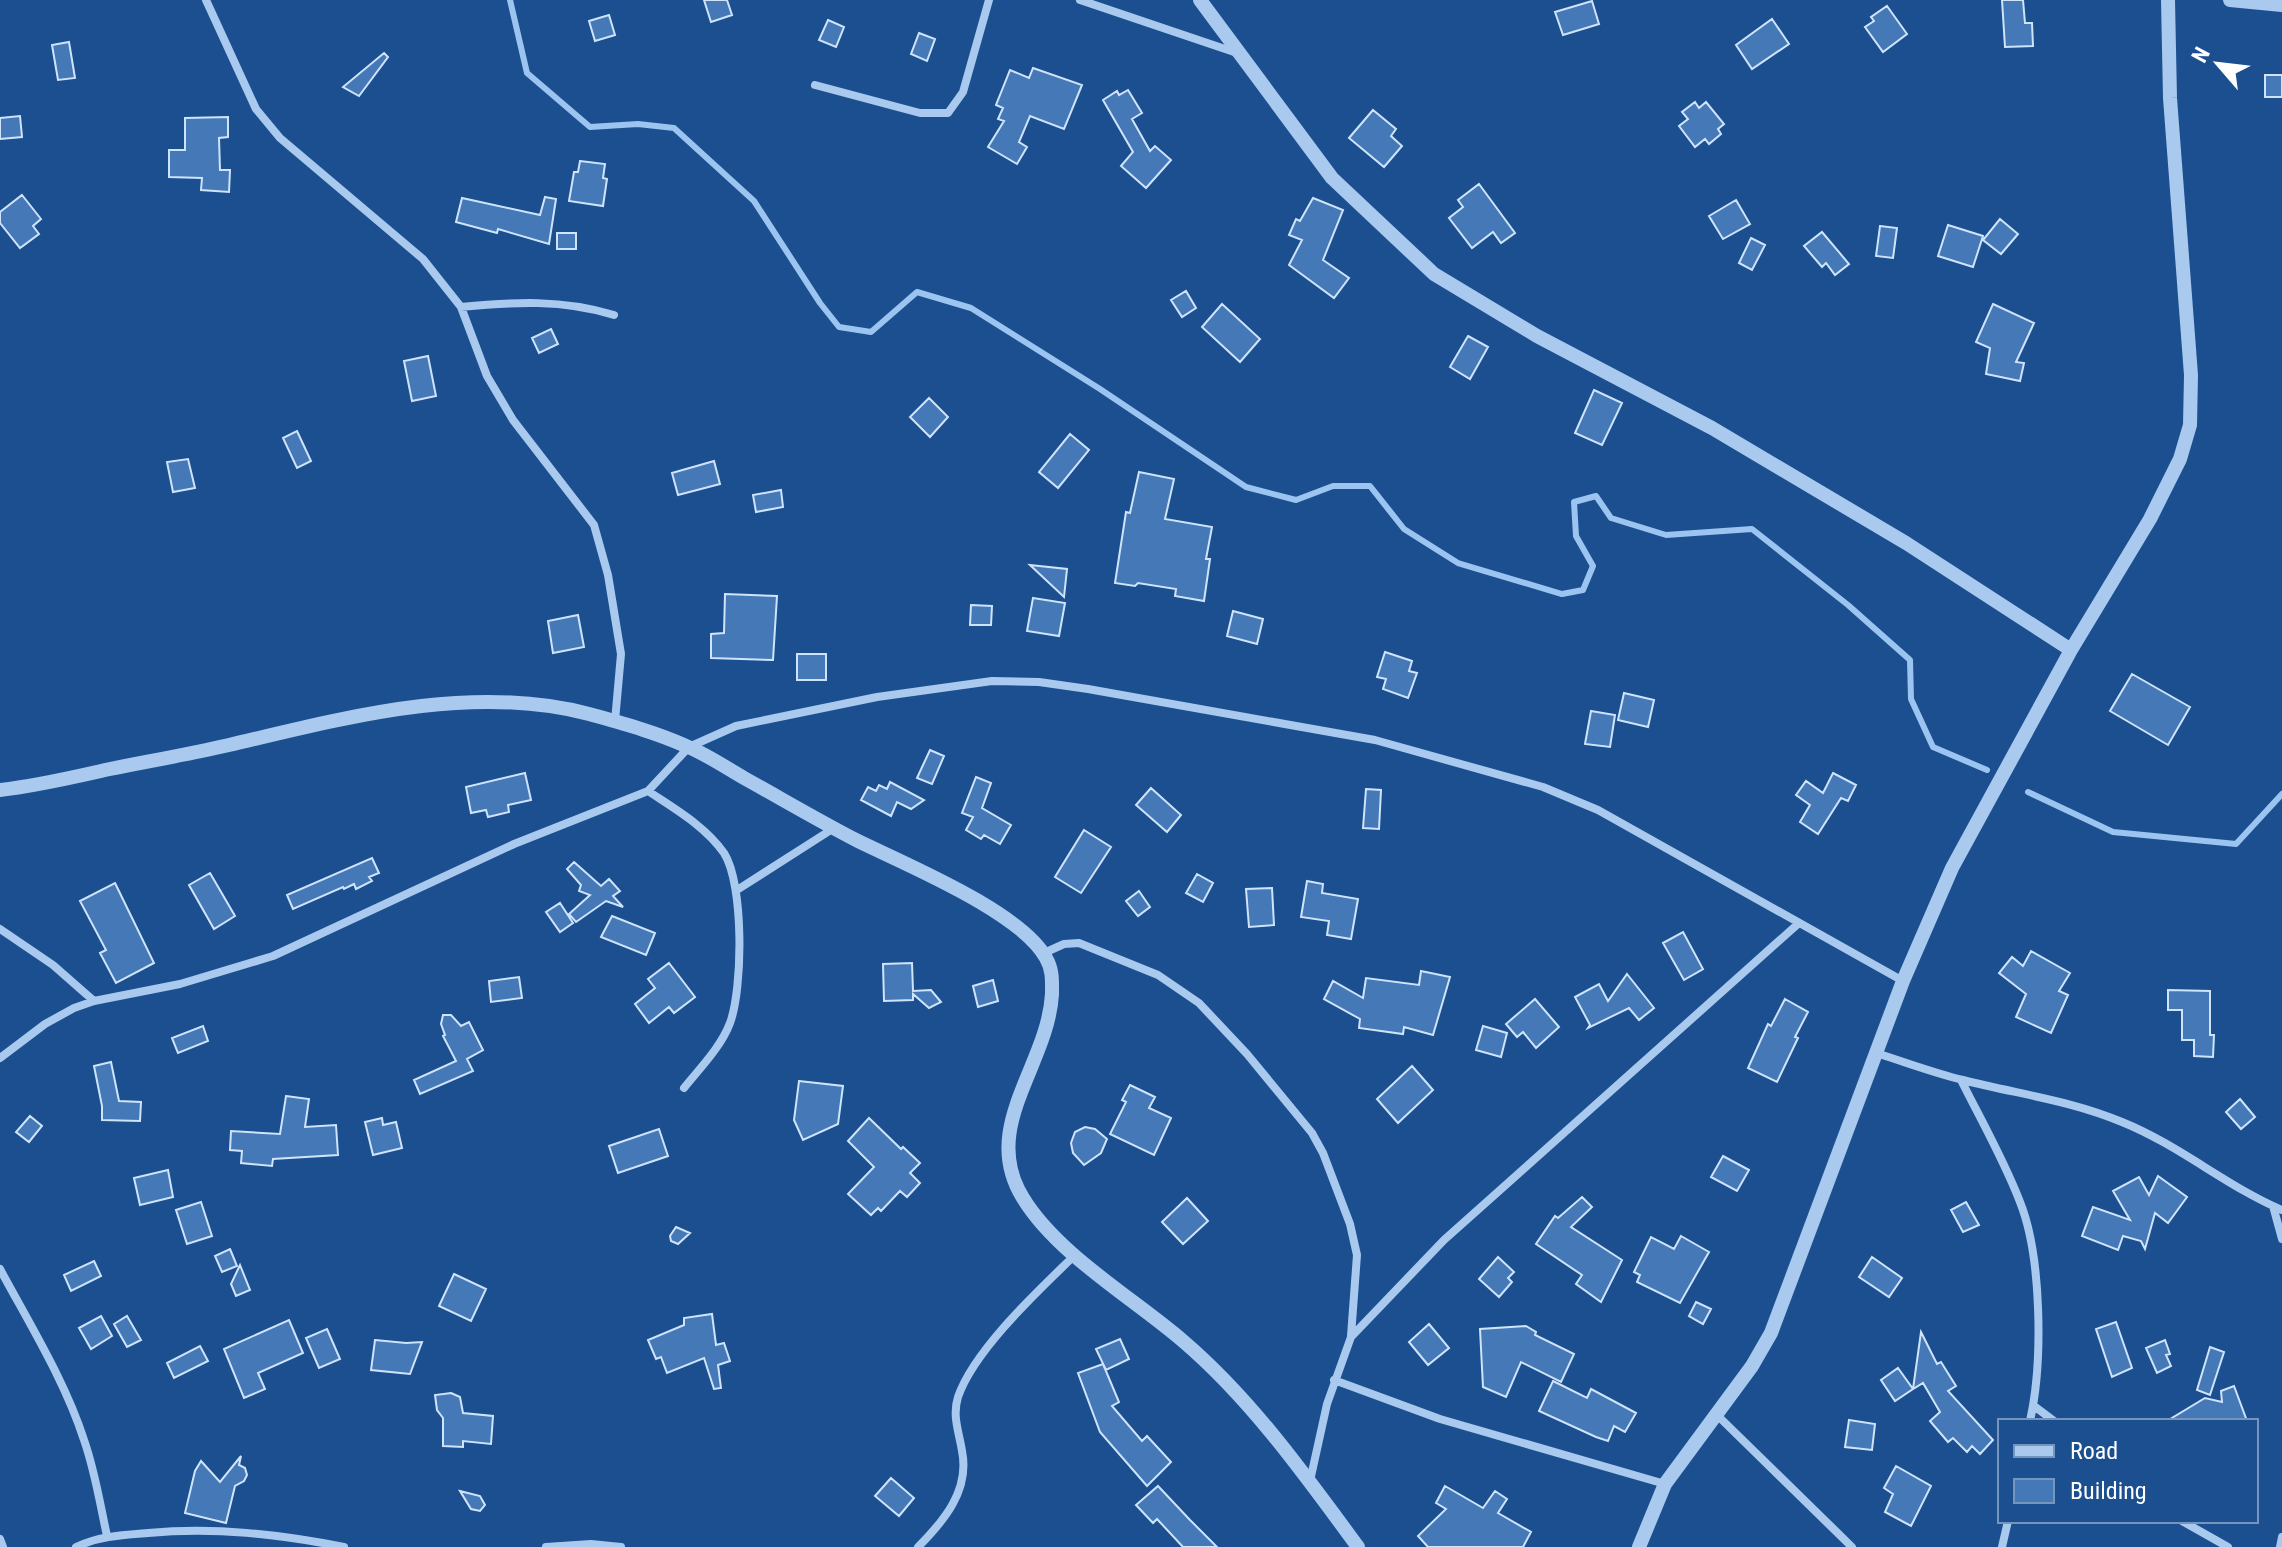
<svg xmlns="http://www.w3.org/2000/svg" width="2282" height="1547" viewBox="0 0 2282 1547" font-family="'Roboto Condensed',sans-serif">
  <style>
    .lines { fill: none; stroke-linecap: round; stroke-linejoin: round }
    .stream { stroke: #9cc4f0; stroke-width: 6 }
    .building { fill: #4478b7; stroke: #cfe3fa; stroke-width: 2 }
    .minor { stroke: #a9c9ee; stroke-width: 8 }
    .tertiary { stroke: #a9c9ee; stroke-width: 14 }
  </style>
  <rect width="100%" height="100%" fill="#1b4f8f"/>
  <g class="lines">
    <path class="stream" d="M510 0 527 73 590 127 638 124 674 128 754 201 820 303 839 327 871 332 917 292 971 308 1100 389 1246 487 1296 500 1333 486H1370L1404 529 1458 563 1562 594 1583 590 1593 566 1576 536 1574 502 1596 496 1611 518 1666 535 1752 529 1848 605 1910 660 1911 699 1933 747 1987 770
      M2028 792 2113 832 2236 844 2282 794"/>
  </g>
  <path class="building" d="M704 0H727L732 15 711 22Z
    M2002 0H2023L2025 23H2032L2033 46 2005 47Z
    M1592 1 1599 24 1563 35 1555 12Z
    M1887 6 1907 34 1883 52 1865 27 1874 21 1871 17Z
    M609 15 615 35 595 41 589 21Z
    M1772 19 1789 44 1752 69 1736 45Z
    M828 20 844 27 836 47 819 40Z
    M919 33 935 39 927 61 911 54Z
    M69 42 75 78 58 80 52 45Z
    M384 53 388 57 359 96 343 87Z
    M1033 68 1082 85 1064 129 1030 116 1019 142 1027 147 1017 164 988 147 1004 121 998 119 1003 108 996 105 1010 70 1029 78Z
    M2265 75H2282V97H2265Z
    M1128 90 1142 113 1132 119 1150 151 1155 146 1171 160 1146 188 1121 166 1133 152 1103 100 1117 91 1119 95Z
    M1695 102 1699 108 1706 102 1724 124 1718 129 1721 134 1709 144 1705 139 1695 147 1679 126 1688 119 1682 112Z
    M1373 110 1396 129 1391 136 1402 146 1384 167 1349 138Z
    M20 116 22 137 0 139V118Z
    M228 117V137L219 138 220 170H230L229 192 201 190 202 178 169 177V150H185V118Z
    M580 161 605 164 603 178 607 179 603 206 569 201 574 172H578Z
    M1479 184 1515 233 1501 243 1493 232 1472 248 1449 218 1463 207 1458 200Z
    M22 195 41 219 33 226 39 234 20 248 0 223V212Z
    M545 197 556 199 549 244 498 229 497 233 456 222 462 198 540 215Z
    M1313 198 1343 210 1323 260 1349 278 1334 298 1289 265 1302 240 1289 235 1296 219 1300 221Z
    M1736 200 1750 224 1723 239 1709 216Z
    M2000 219 2018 234 2001 254 1983 240Z
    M1948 225 1983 236 1973 267 1938 256Z
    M1880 226 1897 228 1893 258 1876 256Z
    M1822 232 1849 264 1835 275 1826 263 1822 267 1804 246Z
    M557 233H576V249H557Z
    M1751 238 1765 245 1752 270 1739 263Z
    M1186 291 1196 308 1182 317 1171 300Z
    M1222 304 1260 339 1240 362 1202 327Z
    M1993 304 2034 323 2016 362 2024 363 2020 381 1986 374 1990 348 1976 342Z
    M551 329 558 344 539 353 532 338Z
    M1468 336 1488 347 1470 379 1450 367Z
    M428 356 436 396 412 401 404 361Z
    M1594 390 1622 403 1602 445 1575 433Z
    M929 398 948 417 930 437 910 417Z
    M297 431 311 461 297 468 283 438Z
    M1070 434 1089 450 1058 488 1039 472Z
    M188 459 195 488 173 492 167 462Z
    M714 461 720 484 678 495 672 473Z
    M1139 472 1174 479 1165 519 1212 527 1206 559H1210L1204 601 1175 596 1176 589 1138 583 1135 586 1115 583 1126 512 1130 513Z
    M781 490 783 507 756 512 753 495Z
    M1030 565 1067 569 1064 597Z
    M725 594 777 596 773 660 711 658V634L724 633Z
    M1033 598 1065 603 1059 636 1027 631Z
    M971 605 992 606 991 625H970Z
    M1233 611 1263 619 1257 644 1227 636Z
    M578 615 584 647 553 653 548 621Z
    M1385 652 1412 661 1409 671 1417 673 1408 698 1383 689 1386 679 1377 677Z
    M797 654H826V680H797Z
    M2132 674 2190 707 2168 745 2110 711Z
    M1624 693 1654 700 1648 727 1618 720Z
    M1591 711 1615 715 1610 747 1585 744Z
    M930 750 944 756 932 784 917 778Z
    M525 773 531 800 508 805 509 812 488 817 486 810 471 813 466 787Z
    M1833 773 1856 785 1848 801 1841 798 1818 834 1800 822 1810 805 1796 795 1806 781 1823 793Z
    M976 777 991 783 982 808 1011 825 1000 844 984 835 981 839 966 830 973 817 962 813Z
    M890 782 924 800 911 809 897 802 891 816 861 800 868 787 876 791 879 785 887 789Z
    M1151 788 1181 815 1167 832 1136 805Z
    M1366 789 1381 790 1379 829 1363 828Z
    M1084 830 1111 847 1081 893 1055 877Z
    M372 858 379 873 369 877 372 881 356 889 354 884 344 889 343 887 293 909 287 895Z
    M574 862 601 886 609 879 620 891 613 896 623 907 606 901 576 922 569 914 590 895 579 891 581 885 567 869Z
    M210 873 235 916 214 929 189 885Z
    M1197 874 1213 883 1203 902 1186 893Z
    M1307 881 1323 884 1322 893 1358 899 1351 939 1327 935 1329 921 1301 917Z
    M115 883 154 963 116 983 100 953 106 950 80 901Z
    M1272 888 1274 925 1249 927 1246 889Z
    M1139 891 1150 907 1138 916 1126 901Z
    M560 903 573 923 560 932 546 912Z
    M612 916 655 933 646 955 601 937Z
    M1683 932 1703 969 1684 980 1663 943Z
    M2031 951 2070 973 2059 991 2068 995 2051 1033 2016 1017 2026 994 1999 973 2012 957 2023 966Z
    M669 963 695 997 674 1013 669 1007 649 1023 635 1004 655 988 648 979Z
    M912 963 913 991 931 990 941 1002 929 1008 913 994V1000L884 1001 883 964Z
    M1421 971 1450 977 1433 1035 1404 1027 1403 1034 1359 1028 1360 1019 1324 999 1333 981 1363 998 1366 978 1419 985Z
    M1627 974 1654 1008 1639 1020 1629 1008 1588 1028 1590 1025 1575 997 1599 984 1608 1001Z
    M519 977 522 998 491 1002 489 981Z
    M993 980 998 1001 978 1007 973 986Z
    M2168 990 2210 991V1035H2214L2213 1057 2194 1056V1040H2182V1010H2168Z
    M1535 999 1559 1027 1536 1048 1523 1032 1517 1037 1506 1024Z
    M1785 999 1808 1012 1795 1037 1798 1038 1777 1082 1748 1068 1768 1024 1771 1026Z
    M443 1015H451L461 1026 469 1022 483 1050 467 1059 473 1071 420 1094 414 1080 456 1061 443 1036 445 1035 441 1024Z
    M203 1026 208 1041 178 1053 172 1038Z
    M1483 1026 1507 1033 1501 1057 1476 1050Z
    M111 1062 119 1101 141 1102 140 1121 102 1120V1106L94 1066Z
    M1412 1066 1433 1090 1398 1123 1377 1099Z
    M799 1081 843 1086 838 1124 803 1140 794 1120Z
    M1130 1085 1155 1097 1149 1108 1171 1118 1154 1155 1110 1134 1126 1102 1122 1100Z
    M286 1096 309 1099 305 1127 336 1125 338 1155 273 1159 272 1166 241 1163 242 1151 230 1150 231 1131 280 1134Z
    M2240 1099 2255 1117 2241 1129 2226 1112Z
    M30 1116 42 1126 29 1142 16 1132Z
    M382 1118 383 1125 396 1122 402 1148 373 1155 365 1122Z
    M869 1118 901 1149 903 1147 920 1163 910 1173 920 1183 907 1197 900 1191 881 1211 878 1208 871 1215 848 1194 874 1167 848 1141Z
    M1085 1127 1095 1129 1107 1139 1101 1153 1084 1165 1073 1153 1071 1143 1075 1132Z
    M659 1129 668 1156 618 1173 609 1146Z
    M1723 1156 1749 1170 1737 1191 1711 1177Z
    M168 1170 173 1197 140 1205 134 1178Z
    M2158 1176 2187 1197 2168 1223 2155 1213 2145 1249 2141 1241 2123 1236 2118 1250 2082 1236 2093 1207 2130 1220 2113 1191 2139 1177 2149 1195Z
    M1582 1197 1592 1207 1571 1227 1622 1260 1601 1302 1576 1284 1582 1275 1536 1244 1555 1216 1558 1218Z
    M1187 1198 1208 1221 1183 1244 1162 1222Z
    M201 1202 212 1236 187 1244 176 1210Z
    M1966 1202 1979 1225 1963 1232 1951 1210Z
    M676 1227 690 1233 678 1244 671 1241 670 1236Z
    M1681 1236 1709 1252 1680 1303 1637 1282 1640 1275 1634 1272 1651 1237 1674 1249Z
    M230 1249 237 1266 222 1272 215 1256Z
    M1498 1257 1514 1272 1508 1278 1512 1282 1499 1297 1479 1279Z
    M1872 1257 1902 1278 1889 1297 1859 1277Z
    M94 1261 101 1276 71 1291 64 1275Z
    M240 1265 250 1290 236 1296 231 1284Z
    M454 1274 486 1289 471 1321 439 1306Z
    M1696 1302 1711 1309 1703 1324 1689 1316Z
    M712 1314 716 1345 724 1343 730 1361 718 1365 721 1388 714 1389 704 1358 667 1373 661 1357 656 1359 648 1340 684 1325V1318Z
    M101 1316 112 1336 91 1349 79 1328Z
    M127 1316 141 1340 127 1347 114 1324Z
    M289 1320 303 1353 258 1373 265 1389 244 1398 224 1349Z
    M2116 1322 2132 1368 2112 1377 2096 1329Z
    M1429 1324 1449 1348 1428 1365 1409 1342Z
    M1526 1326 1536 1332 1535 1335 1574 1354 1561 1382 1521 1362 1506 1397 1483 1387 1480 1329Z
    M327 1329 340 1359 319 1368 306 1338Z
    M1921 1332 1937 1364 1941 1362 1956 1386 1948 1391 1993 1440 1980 1454 1972 1446 1967 1452 1953 1438 1948 1442 1930 1421 1940 1412 1923 1383 1913 1389Z
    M1120 1339 1129 1359 1106 1370 1096 1349Z
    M375 1340 406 1343 422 1342 410 1374 371 1370Z
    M2165 1340 2170 1354 2166 1355 2171 1366 2157 1373 2146 1348Z
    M200 1346 208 1361 174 1378 167 1363Z
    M2210 1347 2224 1352 2210 1395 2197 1390Z
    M1103 1364 1119 1402 1112 1406 1142 1441 1147 1436 1171 1462 1147 1486 1100 1432 1078 1373Z
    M1898 1368 1913 1389 1895 1401 1881 1380Z
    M1553 1381 1587 1398 1591 1389 1636 1413 1625 1432 1614 1426 1608 1441 1596 1437 1539 1411Z
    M2234 1386 2247 1421H2167L2205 1398 2222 1402 2221 1391Z
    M451 1393 460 1397 463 1413 493 1416 491 1444 463 1441V1447L443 1446V1418L437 1410 435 1395Z
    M1849 1420 1875 1424 1872 1450 1845 1447Z
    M241 1456 239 1465 245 1468 247 1475 244 1481 235 1486 226 1523 185 1513 195 1471 201 1461 220 1482Z
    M1896 1466 1931 1486 1911 1526 1885 1512 1893 1494 1884 1488Z
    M891 1478 914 1498 899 1516 875 1496Z
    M1158 1486 1190 1520 1217 1547H1183L1157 1519 1153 1523 1136 1505Z
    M1445 1486 1483 1508 1495 1491 1507 1499 1498 1513 1531 1532 1523 1547H1428L1418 1536 1446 1509 1436 1503Z
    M460 1491 480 1496 485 1505 480 1511 471 1509Z"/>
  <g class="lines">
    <path class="minor" d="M206 0 256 109 280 138 423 259 461 307 487 376 513 420 594 525 608 575 621 654 615 721
      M1080 0 1237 53
      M815 85 920 113H948L963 92 989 0
      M461 307C514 302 562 299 614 315
      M648 791C675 809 705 826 724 853 744 884 743 988 730 1023 721 1047 700 1068 684 1088
      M737 890 834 828
      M0 929 53 965 94 1001
      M1044 953 1064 944 1079 943 1158 975 1199 1003 1247 1054 1312 1133 1323 1153 1350 1224 1357 1255 1351 1336
      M1876 1053C1905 1062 1934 1073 1963 1080 2017 1094 2070 1100 2122 1122 2179 1145 2226 1186 2282 1210
      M0 1058 45 1024 74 1008 94 1001 180 984 273 956 514 844 648 791 689 747 736 726 877 697 992 681 1039 682 1088 689 1375 740 1543 787 1598 810 1903 981
      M1961 1080C1981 1120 2004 1160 2020 1202 2042 1257 2043 1363 2030 1421
      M2273 1206 2282 1239
      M0 1269C29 1323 65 1381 84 1440 95 1471 100 1504 107 1536
      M1334 1380 1440 1419 1665 1484
      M2034 1406 2054 1421
      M1717 1415 1852 1547
      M1310 1481 1327 1404 1351 1337 1444 1240 1799 923
      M2182 1521 2228 1547
      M0 1539 3 1547
      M76 1547C99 1536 123 1535 148 1533 215 1527 278 1534 344 1547
      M546 1547 591 1544 621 1547
      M918 1547C944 1521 970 1490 962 1451 959 1432 952 1416 958 1397 974 1350 1039 1290 1075 1255
      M2002 1547 2008 1521
      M2280 1547 2282 1537"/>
    <path class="tertiary" d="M1200 0 1332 178 1434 274 1537 336 1712 428 1906 543 2071 650
      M2230 0 2282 5
      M0 790C37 786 74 777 110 769 150 761 190 754 229 745 344 718 471 683 589 714 621 723 655 732 686 746 706 754 725 767 744 778 782 799 819 821 858 841 907 865 1021 912 1046 958 1053 970 1052 981 1052 994 1048 1066 979 1127 1023 1198 1057 1254 1133 1298 1183 1341 1251 1399 1305 1475 1358 1547
      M1639 1547 1665 1484 1752 1366 1771 1333 1903 981 1952 868 2071 650 2150 519 2180 459 2190 425 2191 375 2170 98 2168 0"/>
  </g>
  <rect x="1998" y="1419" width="260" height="104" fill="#1b4f8f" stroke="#7695bc" stroke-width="2"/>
  <rect x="2014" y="1445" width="40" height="12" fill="#a9c9ee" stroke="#7695bc" stroke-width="2"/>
  <text x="2070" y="1459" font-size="24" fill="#ffffff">Road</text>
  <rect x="2014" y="1479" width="40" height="24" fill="#4478b7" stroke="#7695bc" stroke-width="2"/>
  <text x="2070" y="1499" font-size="24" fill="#ffffff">Building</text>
  <g transform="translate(2218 64) rotate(298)" stroke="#1b4f8f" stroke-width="6" paint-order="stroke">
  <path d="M0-6L14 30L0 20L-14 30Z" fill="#ffffff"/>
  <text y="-12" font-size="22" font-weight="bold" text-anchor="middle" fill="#ffffff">N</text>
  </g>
</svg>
